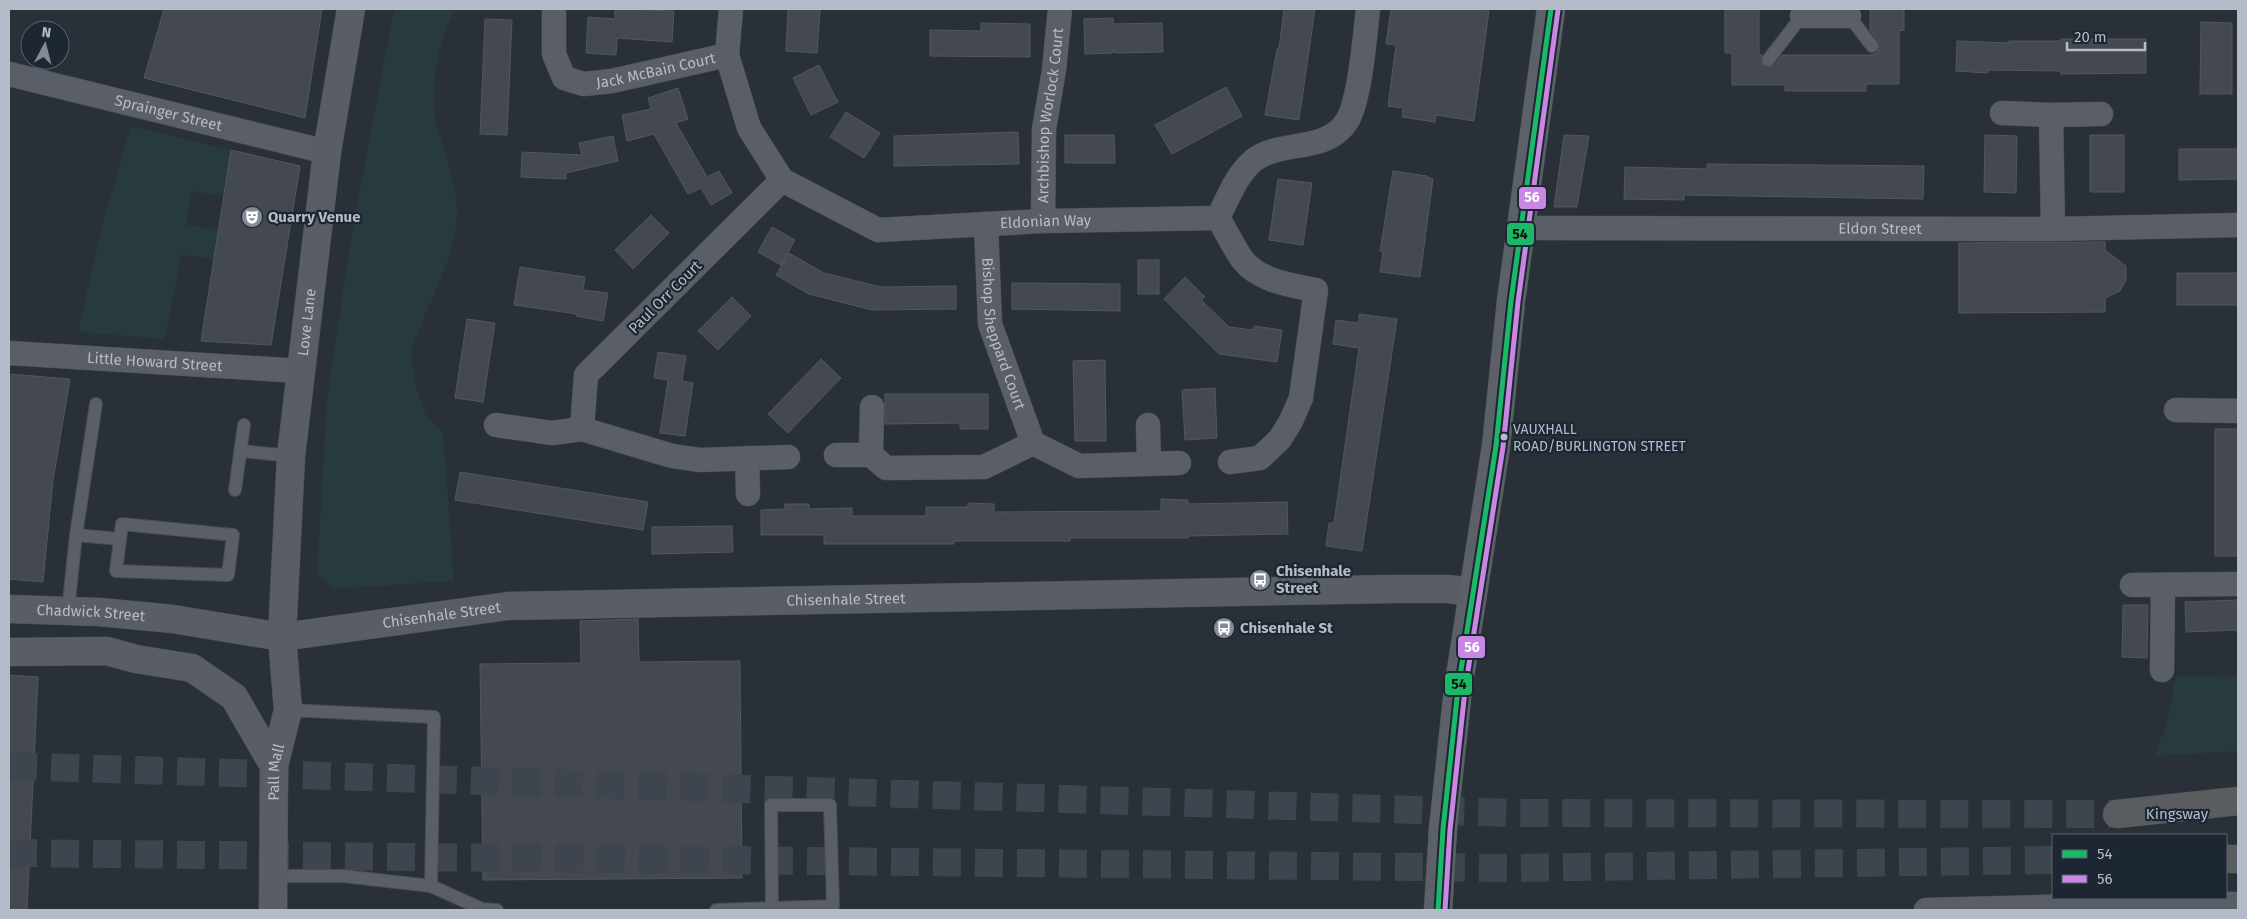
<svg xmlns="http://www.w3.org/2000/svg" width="2247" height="919" viewBox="0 0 2247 919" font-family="'Fira Sans',sans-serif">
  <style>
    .green { fill: #273a3e }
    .building { fill: #444950; stroke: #52575f }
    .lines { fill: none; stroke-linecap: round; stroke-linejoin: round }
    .highway-tunnel { stroke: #3f454e; stroke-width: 28; stroke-dasharray: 28 14; stroke-linecap: butt }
    .lane-casing { stroke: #484c53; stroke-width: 14 }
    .street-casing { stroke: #484c53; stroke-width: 25 }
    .secondary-casing { stroke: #484c53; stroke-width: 29 }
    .primary-casing { stroke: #484c55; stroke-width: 29 }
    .highway-casing { stroke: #474c53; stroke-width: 29 }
    .lane { stroke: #5a5e66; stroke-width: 12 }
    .street { stroke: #5a5e66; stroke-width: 24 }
    .secondary { stroke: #595d64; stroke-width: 28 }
    .primary { stroke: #5c6168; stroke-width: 28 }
    .highway { stroke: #5a5d60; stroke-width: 28 }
    .bus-1-casing { stroke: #1d2633; stroke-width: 9 }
    .bus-2-casing { stroke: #1d2633; stroke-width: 9 }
    .bus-1 { stroke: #1ab867; stroke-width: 5 }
    .bus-2 { stroke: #c787e3; stroke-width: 5 }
    .bus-dot { fill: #b4bcc9; stroke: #1d2633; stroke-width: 2 }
    .labels { text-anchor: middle; stroke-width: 4.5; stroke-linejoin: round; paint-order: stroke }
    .bus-label { font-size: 14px; fill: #b4bcc9; stroke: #1d2633; text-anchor: start }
    .street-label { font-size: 15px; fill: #b4bcc9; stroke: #1d2633 }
    .poi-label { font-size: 15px; font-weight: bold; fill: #b4bcc9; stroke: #1d2633; text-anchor: start }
    .line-badge { stroke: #1d2633; stroke-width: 2 }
    .badge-label { font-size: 14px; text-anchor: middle; font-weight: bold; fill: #fff }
    .pale-badge-label { font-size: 14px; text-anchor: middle; font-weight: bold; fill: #111 }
  </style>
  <rect width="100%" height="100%" fill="#2a3038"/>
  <path class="green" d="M394 9H457C438 32 430 93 436 122 444 154 458 183 457 217 455 255 435 290 421 325 418 333 411 344 412 353 412 371 418 400 427 416 430 421 438 427 443 431L454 581 333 589 317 573 327 399 352 233Z
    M131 126 231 150 224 196 191 191 186 225 219 230 214 259 181 255 165 339 78 332 102 226Z
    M2238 675V751L2154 756 2167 723 2176 676Z"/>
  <path class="building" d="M164 9H322L305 118 144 78Z
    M615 9 674 11 672 42 617 38 616 55 586 53 588 17 615 19Z
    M788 9 820 10 817 53 786 51Z
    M1284 9H1315L1299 120 1265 115 1277 49H1279Z
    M1391 9H1485V11H1489L1474 121 1436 115 1435 122 1402 117 1403 108 1388 106 1396 45 1386 44Z
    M1725 9H1759V54L1762 55 1761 64 1767 68 1774 65 1782 55H1870L1877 53 1880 44 1870 30V9H1904V30L1899 31V84H1866V91H1785V85H1732V53H1725Z
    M1113 18V24L1162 23 1163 52 1115 53 1113 49V53L1085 54 1084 19Z
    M485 19 512 20 507 135 480 134Z
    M2201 22 2232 23V94H2200Z
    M981 23 1030 24V57L930 56V30L981 31Z
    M2061 39H2146V73L2061 74V71L1988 70V73L1956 71 1957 41 2009 43V41H2061Z
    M819 65 838 102 811 115 793 78Z
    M1226 87 1242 116 1172 154 1155 125Z
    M678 88 688 119 676 123 707 177 719 171 732 193 711 205 701 188 688 194 654 134 627 141 622 115 651 109 648 98Z
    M846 112 880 133 864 158 830 137Z
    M1018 132 1019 164 894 166V136Z
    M1065 135H1114L1115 163H1065Z
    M1564 135 1589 136 1577 207H1554Z
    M1985 135 2017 136 2016 193 1984 192Z
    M2090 135H2124V192H2090Z
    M613 136 618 161 566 173V179L521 177 522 152 582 155 579 143Z
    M2179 149H2238V179L2179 180Z
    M231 150 300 166 271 345 201 341Z
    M1707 164 1924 166 1923 199 1684 195V200L1624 199 1625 167 1707 169Z
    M1393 171 1427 176V177L1433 179 1420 277 1380 272 1383 252 1380 251Z
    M1278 179 1312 183 1303 245 1269 240Z
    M651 215 669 233 633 269 615 250Z
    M772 227 795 240 781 265 758 252Z
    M2105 242V250L2126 266V280L2120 291 2105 298V312L1959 313V243Z
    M789 253 824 273 881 287 956 286V309L872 310 809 294 776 275Z
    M1138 260H1159V294H1138Z
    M520 267 585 277 583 290 608 293 603 321 576 316 577 314 514 305Z
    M2177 273H2238V305H2177Z
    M1185 277 1205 297 1201 300 1229 327 1254 330V326L1282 330 1277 362 1219 354 1164 299Z
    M1012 283 1120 284V311L1012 309Z
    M732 297 751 316 718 350 698 331Z
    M1359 314 1397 319 1362 551 1326 546 1329 523H1334L1359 348 1333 344 1336 320 1359 323Z
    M467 319 495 323 483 402 455 398Z
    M658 352 686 356 682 381 693 383 685 436 660 433 668 380 654 378Z
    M821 359 841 378 788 433 768 414Z
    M1105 360 1106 441H1075L1073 361Z
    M9 374 70 379 53 480 43 582 9 579Z
    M1215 388 1217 438 1185 440 1182 390Z
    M885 394H988V429H960V423L885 424Z
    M2215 429H2238V556H2215Z
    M460 472 648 502 643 530 455 500Z
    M1161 499 1188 500V504L1287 502 1288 534 1188 536V538H1070V541H954V544H824V535H761V510L785 509V504H809V509L852 508V516H926V507H968V503L994 504V512L1161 511Z
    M732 526 733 552 652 554V527Z
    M2238 600V630L2186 632 2185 602Z
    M2123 605H2148L2147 658 2122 657Z
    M638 619 639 662 740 661 742 878 483 880 480 664 581 663 580 621Z
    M9 675 38 677 27 910H9Z"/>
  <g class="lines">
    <path class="highway-tunnel" d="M9 766 1512 813 2117 814
      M9 853 1514 868 2053 860"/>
    <g class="lane-casing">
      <path id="lane" d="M1849 16 1872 46
        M1768 60 1802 16
        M241 451 291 456
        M235 490 244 425
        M76 535 120 539 116 571 228 575 233 535 122 524 120 539
        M68 611 76 535 96 404
        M273 876H343L431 886 434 717 288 710
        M431 886 482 909 497 910
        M716 910 833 906 830 805H771L772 908"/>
    </g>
    <g class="street-casing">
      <g id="street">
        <path id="s1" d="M731 9 727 55 749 128 782 180 878 230 1043 221 1218 218C1228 198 1236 175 1254 160 1282 139 1326 154 1347 121 1360 101 1365 35 1368 9"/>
        <path d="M1825 9V16H1849"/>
        <path id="s2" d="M554 10V54L564 78 584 84 612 81 727 55"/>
        <path d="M1802 16H1825"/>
        <path id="s3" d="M9 74 327 152"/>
        <path d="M2002 113 2051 115 2101 114"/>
        <path d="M2051 115 2053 229"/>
        <path d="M782 180 586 375 582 429 672 456 700 460 788 457"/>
        <path d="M1218 218C1226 231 1233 246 1242 259 1258 281 1291 285 1316 290L1301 398 1291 421 1280 439 1260 458 1230 462"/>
        <path id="s4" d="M1043 221 1044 129 1054 70 1060 9"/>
        <path id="s5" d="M986 224 990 324 1033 443"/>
        <path id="s6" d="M1521 228 2053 229 2238 225"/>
        <path id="s7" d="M9 353 301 371"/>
        <path d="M872 407 871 455 886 468 984 467 1033 443 1079 466 1179 463"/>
        <path d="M2176 410 2238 411"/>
        <path d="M496 425 552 433 582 429"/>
        <path d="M1148 425 1149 464"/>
        <path d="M836 455H871"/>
        <path d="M747 458 748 494"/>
        <path d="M2132 585 2238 584"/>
        <path d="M2162 670 2163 585"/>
        <path d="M1926 910 2155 904H2238"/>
      </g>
    </g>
    <g class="secondary-casing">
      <g id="secondary">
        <path id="s8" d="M9 609 99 612 173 619 282 637 508 606 1393 589H1448L1472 592"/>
        <path d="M9 652 107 651 136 659 192 668 234 697 274 766"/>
        <path id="s9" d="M273 910 274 766 288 710 282 637 291 456 327 152 351 9"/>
      </g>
    </g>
    <g class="primary-casing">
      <path id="primary" d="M1438 910 1443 829 1458 689 1496 446 1511 301 1551 9"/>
    </g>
    <g class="highway-casing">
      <path id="highway" d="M2117 814 2238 801
        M2226 859H2238"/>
    </g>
    <use href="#lane" class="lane"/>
    <use href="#street" class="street"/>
    <use href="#secondary" class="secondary"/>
    <use href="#primary" class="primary"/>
    <use href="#highway" class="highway"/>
    <g class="bus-1-casing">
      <path id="bus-1" d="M1438 910 1443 829 1458 689 1496 446 1511 301 1551 9"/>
    </g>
    <g class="bus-2-casing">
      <path id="bus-2" d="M1445 910 1450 830 1465 690 1503 447 1518 302 1558 10"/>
    </g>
    <use href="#bus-1" class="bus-1"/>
    <use href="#bus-2" class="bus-2"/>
  </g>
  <defs>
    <g id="theatre-disc" transform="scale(1.125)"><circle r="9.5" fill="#848b96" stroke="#1d2633"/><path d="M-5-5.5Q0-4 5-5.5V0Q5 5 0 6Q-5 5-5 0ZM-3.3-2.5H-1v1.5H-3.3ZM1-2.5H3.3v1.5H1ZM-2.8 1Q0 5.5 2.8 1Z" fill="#fff"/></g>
    <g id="bus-disc" transform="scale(1.125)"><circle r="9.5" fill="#848b96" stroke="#1d2633"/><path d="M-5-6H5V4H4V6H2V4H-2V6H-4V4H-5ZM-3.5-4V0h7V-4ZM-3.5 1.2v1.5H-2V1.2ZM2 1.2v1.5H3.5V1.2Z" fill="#fff"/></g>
  </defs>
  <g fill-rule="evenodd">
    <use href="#theatre-disc" x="252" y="217"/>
    <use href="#bus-disc" x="1260" y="580"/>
    <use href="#bus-disc" x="1224" y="628"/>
  </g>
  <circle class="bus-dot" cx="1504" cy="437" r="4.5"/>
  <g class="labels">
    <g class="bus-label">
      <text x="1513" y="434">VAUXHALL<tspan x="1513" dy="17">ROAD/BURLINGTON STREET</tspan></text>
    </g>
    <g class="street-label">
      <text dy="5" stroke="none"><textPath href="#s2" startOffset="164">Jack McBain Court</textPath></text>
      <text dy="5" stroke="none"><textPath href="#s3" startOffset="164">Sprainger Street</textPath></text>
      <text dy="5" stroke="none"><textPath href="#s4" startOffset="106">Archbishop Worlock Court</textPath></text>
      <text dy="5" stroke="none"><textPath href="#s1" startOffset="460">Eldonian Way</textPath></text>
      <text dy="5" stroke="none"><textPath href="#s6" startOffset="359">Eldon Street</textPath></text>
      <text transform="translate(665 297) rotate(-45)" y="5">Paul Orr Court</text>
      <text dy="5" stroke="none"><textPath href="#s9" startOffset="591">Love Lane</textPath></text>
      <text dy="5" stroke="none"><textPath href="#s5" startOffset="112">Bishop Sheppard Court</textPath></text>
      <text dy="5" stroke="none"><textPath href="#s7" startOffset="146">Little Howard Street</textPath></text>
      <text dy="5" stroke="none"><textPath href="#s8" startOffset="841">Chisenhale Street</textPath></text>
      <text dy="5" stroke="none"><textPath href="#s8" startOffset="82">Chadwick Street</textPath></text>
      <text dy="5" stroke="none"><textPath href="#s8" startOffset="436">Chisenhale Street</textPath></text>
      <text dy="5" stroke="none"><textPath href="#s9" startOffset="138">Pall Mall</textPath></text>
      <text x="2177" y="819">Kingsway</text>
    </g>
    <g class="poi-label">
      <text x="268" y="222">Quarry Venue</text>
      <text x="1276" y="576">Chisenhale<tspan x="1276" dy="17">Street</tspan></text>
      <text x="1240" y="633">Chisenhale St</text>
    </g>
  </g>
  <g class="line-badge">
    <rect x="1518" y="186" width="29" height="24" rx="5" fill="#c787e3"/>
    <rect x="1506" y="222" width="29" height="24" rx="5" fill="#1ab867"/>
    <rect x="1457" y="635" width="29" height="24" rx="5" fill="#c787e3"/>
    <rect x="1444" y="672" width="29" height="24" rx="5" fill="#1ab867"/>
  </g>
  <g class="badge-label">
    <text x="1532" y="202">56</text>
    <text x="1472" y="652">56</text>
  </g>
  <g class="pale-badge-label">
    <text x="1520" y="239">54</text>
    <text x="1459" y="689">54</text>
  </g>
  <rect width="2247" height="919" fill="none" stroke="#b4bcc9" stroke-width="20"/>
  <rect x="2052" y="834" width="175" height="65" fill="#1d2633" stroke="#59626f"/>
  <rect x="2062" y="850" width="25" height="8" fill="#1ab867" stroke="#59626f"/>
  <text x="2097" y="859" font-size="15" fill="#b4bcc9">54</text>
  <rect x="2062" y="875" width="25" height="8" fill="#c787e3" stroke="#59626f"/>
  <text x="2097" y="884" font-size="15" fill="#b4bcc9">56</text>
  <g transform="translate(45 45) rotate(7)"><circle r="24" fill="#1d2633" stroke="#59626f"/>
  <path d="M0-4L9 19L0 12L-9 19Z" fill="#848b96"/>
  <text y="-8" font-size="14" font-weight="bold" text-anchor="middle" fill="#b4bcc9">N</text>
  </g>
  <path d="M2067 42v8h78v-8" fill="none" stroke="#b4bcc9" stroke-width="2.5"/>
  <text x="2074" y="42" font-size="15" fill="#b4bcc9" stroke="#1d2633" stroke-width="4" paint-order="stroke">20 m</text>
</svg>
